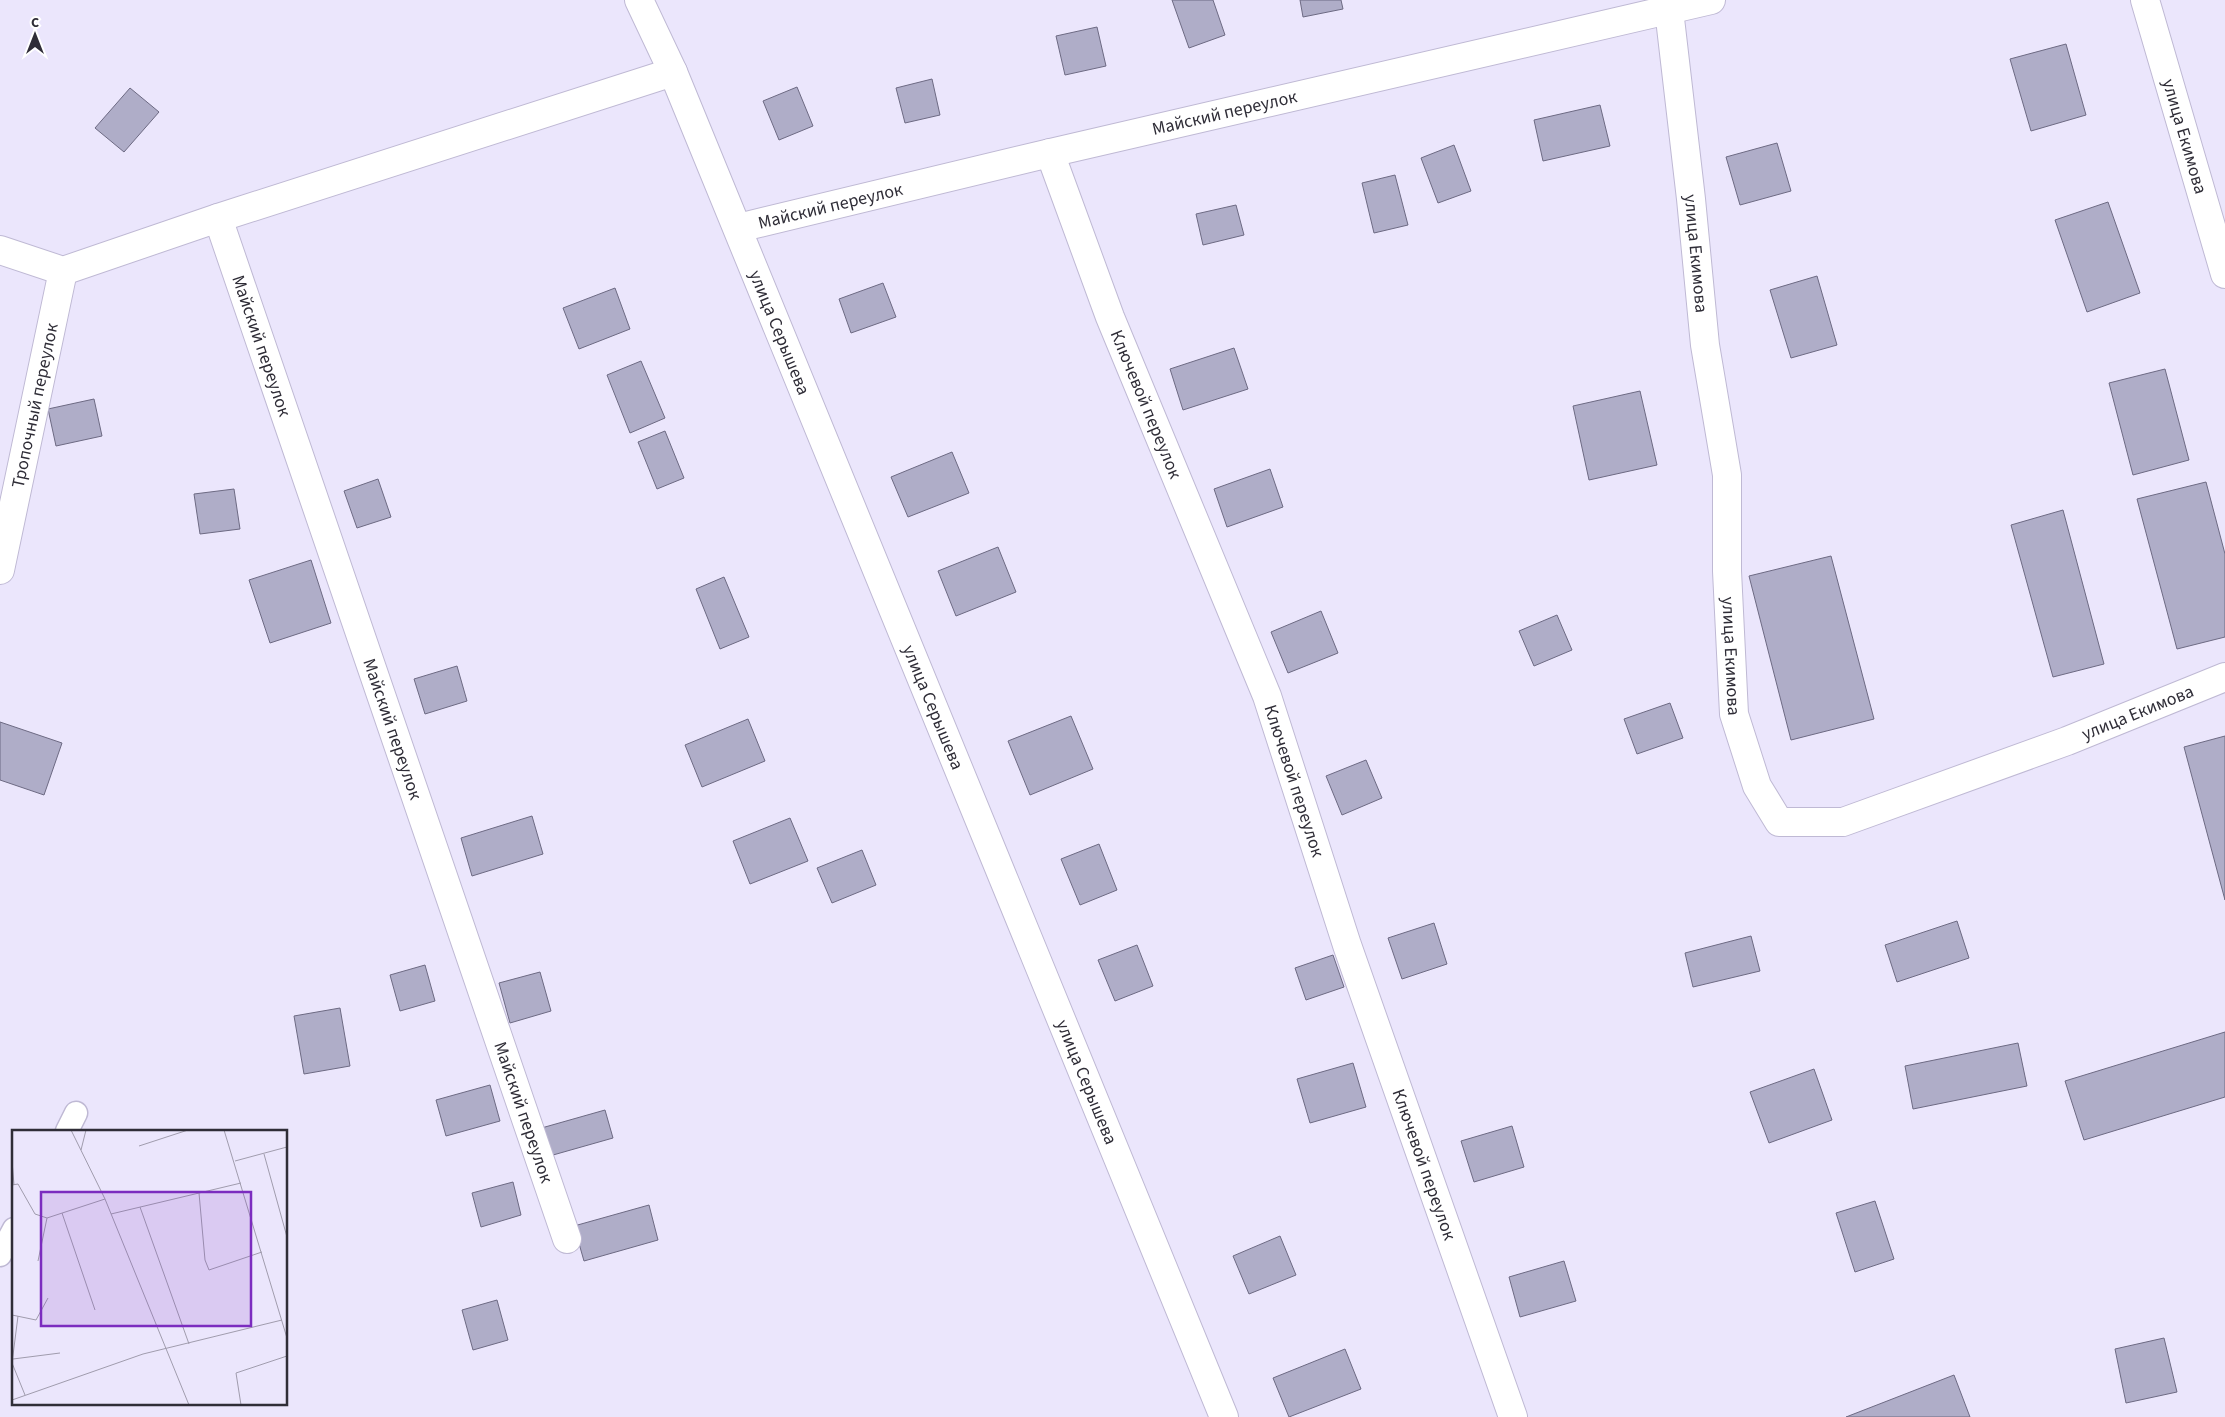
<svg xmlns="http://www.w3.org/2000/svg" width="2225" height="1417" viewBox="0 0 2225 1417" font-family="'Source Sans 3',sans-serif">
  <style>
    .building { fill: #afadc8; stroke: #6d6a83 }
    .lines { fill: none; stroke-linecap: round; stroke-linejoin: round }
    .lane-casing { stroke: #bfb9d4; stroke-width: 25 }
    .street-casing { stroke: #bfb9d4; stroke-width: 30 }
    .lane { stroke: #fff; stroke-width: 22 }
    .street { stroke: #fff; stroke-width: 28 }
    .labels { text-anchor: middle; stroke-width: 4.5; stroke-linejoin: round; paint-order: stroke }
    .street-label { font-size: 18px; fill: #2f2d37; stroke: #fff }
    .inset-road { fill: none; stroke: #a09cad; stroke-width: 1 }
    .view { fill: #7b2cbf; fill-opacity: 0.15; stroke: #7b2cbf; stroke-width: 2.5 }
    .inset-edge { fill: none; stroke: #2f2d37; stroke-width: 2.5 }
  </style>
  <rect width="100%" height="100%" fill="#ebe6fc"/>
  <path class="building" d="M1172 0H1213L1225 35 1189 48Z
    M1300 0H1341L1343 9 1303 17Z
    M1097 27 1106 66 1065 75 1056 36Z
    M2066 44 2086 115 2031 131 2010 59Z
    M932 79 940 115 905 123 896 88Z
    M797 87 813 126 779 140 763 101Z
    M130 88 159 112 124 152 95 128Z
    M1600 105 1610 146 1543 161 1534 120Z
    M1777 143 1791 191 1740 205 1726 157Z
    M1454 145 1471 191 1438 203 1421 158Z
    M1395 175 1408 225 1374 233 1362 183Z
    M2108 202 2140 293 2087 312 2055 220Z
    M1236 205 1244 235 1203 245 1196 214Z
    M1817 276 1837 345 1791 358 1770 290Z
    M883 283 896 317 851 333 839 299Z
    M615 288 630 329 579 349 563 308Z
    M1234 348 1248 389 1183 410 1170 369Z
    M641 361 665 418 630 433 607 375Z
    M2165 369 2189 460 2133 475 2109 383Z
    M1640 391 1657 465 1589 480 1573 406Z
    M94 399 102 436 56 446 48 409Z
    M665 431 684 478 657 489 638 442Z
    M952 452 969 493 908 517 891 477Z
    M1270 469 1283 507 1227 527 1214 489Z
    M378 479 391 517 357 528 344 491Z
    M2206 482 2225 554V637L2177 649 2137 499Z
    M234 489 240 529 200 534 194 494Z
    M2063 510 2104 664 2053 677 2011 525Z
    M998 547 1016 592 956 616 938 571Z
    M1831 556 1874 719 1791 740 1749 576Z
    M311 560 331 623 270 643 249 580Z
    M724 577 749 637 720 649 696 589Z
    M1321 611 1338 653 1288 673 1271 632Z
    M1557 615 1572 650 1534 666 1519 631Z
    M457 666 467 701 425 714 414 679Z
    M1670 703 1683 738 1637 754 1624 719Z
    M1071 716 1093 769 1030 795 1008 741Z
    M748 719 765 761 702 787 685 745Z
    M0 722 62 743 44 795 0 780Z
    M2225 736V900L2184 747Z
    M1366 760 1382 798 1342 815 1326 776Z
    M532 816 543 854 472 876 461 838Z
    M790 818 808 861 750 884 733 841Z
    M1099 844 1117 890 1080 905 1061 859Z
    M862 850 876 885 832 903 817 868Z
    M1957 921 1969 958 1897 982 1885 945Z
    M1434 923 1447 964 1402 979 1388 938Z
    M1751 936 1760 971 1693 987 1685 953Z
    M1137 945 1153 986 1115 1001 1098 960Z
    M1333 955 1344 987 1306 1000 1295 968Z
    M425 965 435 1001 400 1011 390 975Z
    M540 972 551 1011 510 1023 499 983Z
    M340 1008 350 1066 304 1074 294 1016Z
    M2225 1032V1097L2084 1140 2065 1081Z
    M2018 1043 2027 1086 1913 1109 1905 1066Z
    M1353 1063 1366 1107 1310 1123 1297 1079Z
    M1814 1069 1832 1120 1769 1143 1750 1092Z
    M490 1085 500 1121 446 1136 436 1100Z
    M605 1110 613 1138 546 1157 538 1129Z
    M1512 1126 1524 1167 1474 1182 1461 1141Z
    M513 1182 521 1215 481 1227 472 1193Z
    M1875 1201 1894 1259 1855 1272 1836 1213Z
    M649 1205 658 1240 584 1261 574 1226Z
    M1280 1236 1296 1275 1249 1294 1233 1256Z
    M1564 1261 1576 1301 1520 1317 1509 1277Z
    M497 1300 508 1340 473 1350 462 1310Z
    M2164 1338 2177 1392 2126 1403 2115 1349Z
    M1345 1349 1361 1389 1289 1417 1273 1378Z
    M1954 1375 1970 1417H1846Z"/>
  <g class="lines">
    <g class="lane-casing">
      <path id="lane" d="M67 1131 76 1113
        M0 1255 14 1229"/>
    </g>
    <g class="street-casing">
      <g id="street">
        <path id="s1" d="M639 0 673 72 1224 1417"/>
        <path id="s2" d="M2145 0 2225 274"/>
        <path id="s3" d="M1669 10 1691 199 1705 345 1727 475V571L1734 714 1757 786 1779 822H1843L2067 741 2225 677"/>
        <path id="s4" d="M1050 153 1110 317 1267 696 1347 945 1513 1417"/>
        <path id="s5" d="M218 218 567 1239"/>
        <path id="s6" d="M738 228 1050 153 1711 0"/>
        <path d="M0 250 63 271 218 218 673 72"/>
        <path id="s7" d="M0 570 63 271"/>
      </g>
    </g>
    <use href="#lane" class="lane"/>
    <use href="#street" class="street"/>
  </g>
  <g class="labels">
    <g class="street-label">
      <text dy="6" stroke="none"><textPath href="#s6" startOffset="500">Майский переулок</textPath></text>
      <text dy="6" stroke="none"><textPath href="#s2" startOffset="142">улица Екимова</textPath></text>
      <text dy="6" stroke="none"><textPath href="#s6" startOffset="95">Майский переулок</textPath></text>
      <text dy="6" stroke="none"><textPath href="#s3" startOffset="245">улица Екимова</textPath></text>
      <text dy="6" stroke="none"><textPath href="#s1" startOffset="361">улица Серышева</textPath></text>
      <text dy="6" stroke="none"><textPath href="#s5" startOffset="135">Майский переулок</textPath></text>
      <text dy="6" stroke="none"><textPath href="#s4" startOffset="269">Ключевой переулок</textPath></text>
      <text dy="6" stroke="none"><textPath href="#s7" startOffset="168">Тропочный переулок</textPath></text>
      <text dy="6" stroke="none"><textPath href="#s3" startOffset="650">улица Екимова</textPath></text>
      <text dy="6" stroke="none"><textPath href="#s1" startOffset="766">улица Серышева</textPath></text>
      <text dy="6" stroke="none"><textPath href="#s3" startOffset="1204">улица Екимова</textPath></text>
      <text dy="6" stroke="none"><textPath href="#s5" startOffset="540">Майский переулок</textPath></text>
      <text dy="6" stroke="none"><textPath href="#s4" startOffset="674">Ключевой переулок</textPath></text>
      <text dy="6" stroke="none"><textPath href="#s1" startOffset="1171">улица Серышева</textPath></text>
      <text dy="6" stroke="none"><textPath href="#s5" startOffset="945">Майский переулок</textPath></text>
      <text dy="6" stroke="none"><textPath href="#s4" startOffset="1079">Ключевой переулок</textPath></text>
    </g>
  </g>
  <g transform="translate(12 1130)">
    <rect width="275" height="275" fill="#ebe6fc"/>
    <path class="inset-road" d="M59 0 93 69 177 275M212 0 275 208M127 16 176 0M69 20 74 0M252 24 275 107M0 31 2 55M223 31 275 17M0 55 6 54 23 84 35 88 93 69M187 63 193 130 197 140 250 122M128 77 177 214M50 83 83 180M99 84 229 53M26 131 35 88M0 185 24 190 36 168M6 186 0 233 13 265M1 229 48 223M0 270 131 224 270 190M229 275 224 243 275 226"/>
    <path class="view" d="M29 62H239V196H29Z"/>
    <rect width="275" height="275" class="inset-edge"/>
  </g>
  <g transform="translate(35 35)" stroke="#ffffff" stroke-width="4" paint-order="stroke">
  <path d="M0-4L9 19L0 12L-9 19Z" fill="#2f2d37"/>
  <text y="-8" font-size="14" font-weight="bold" text-anchor="middle" fill="#2f2d37">С</text>
  </g>
</svg>
